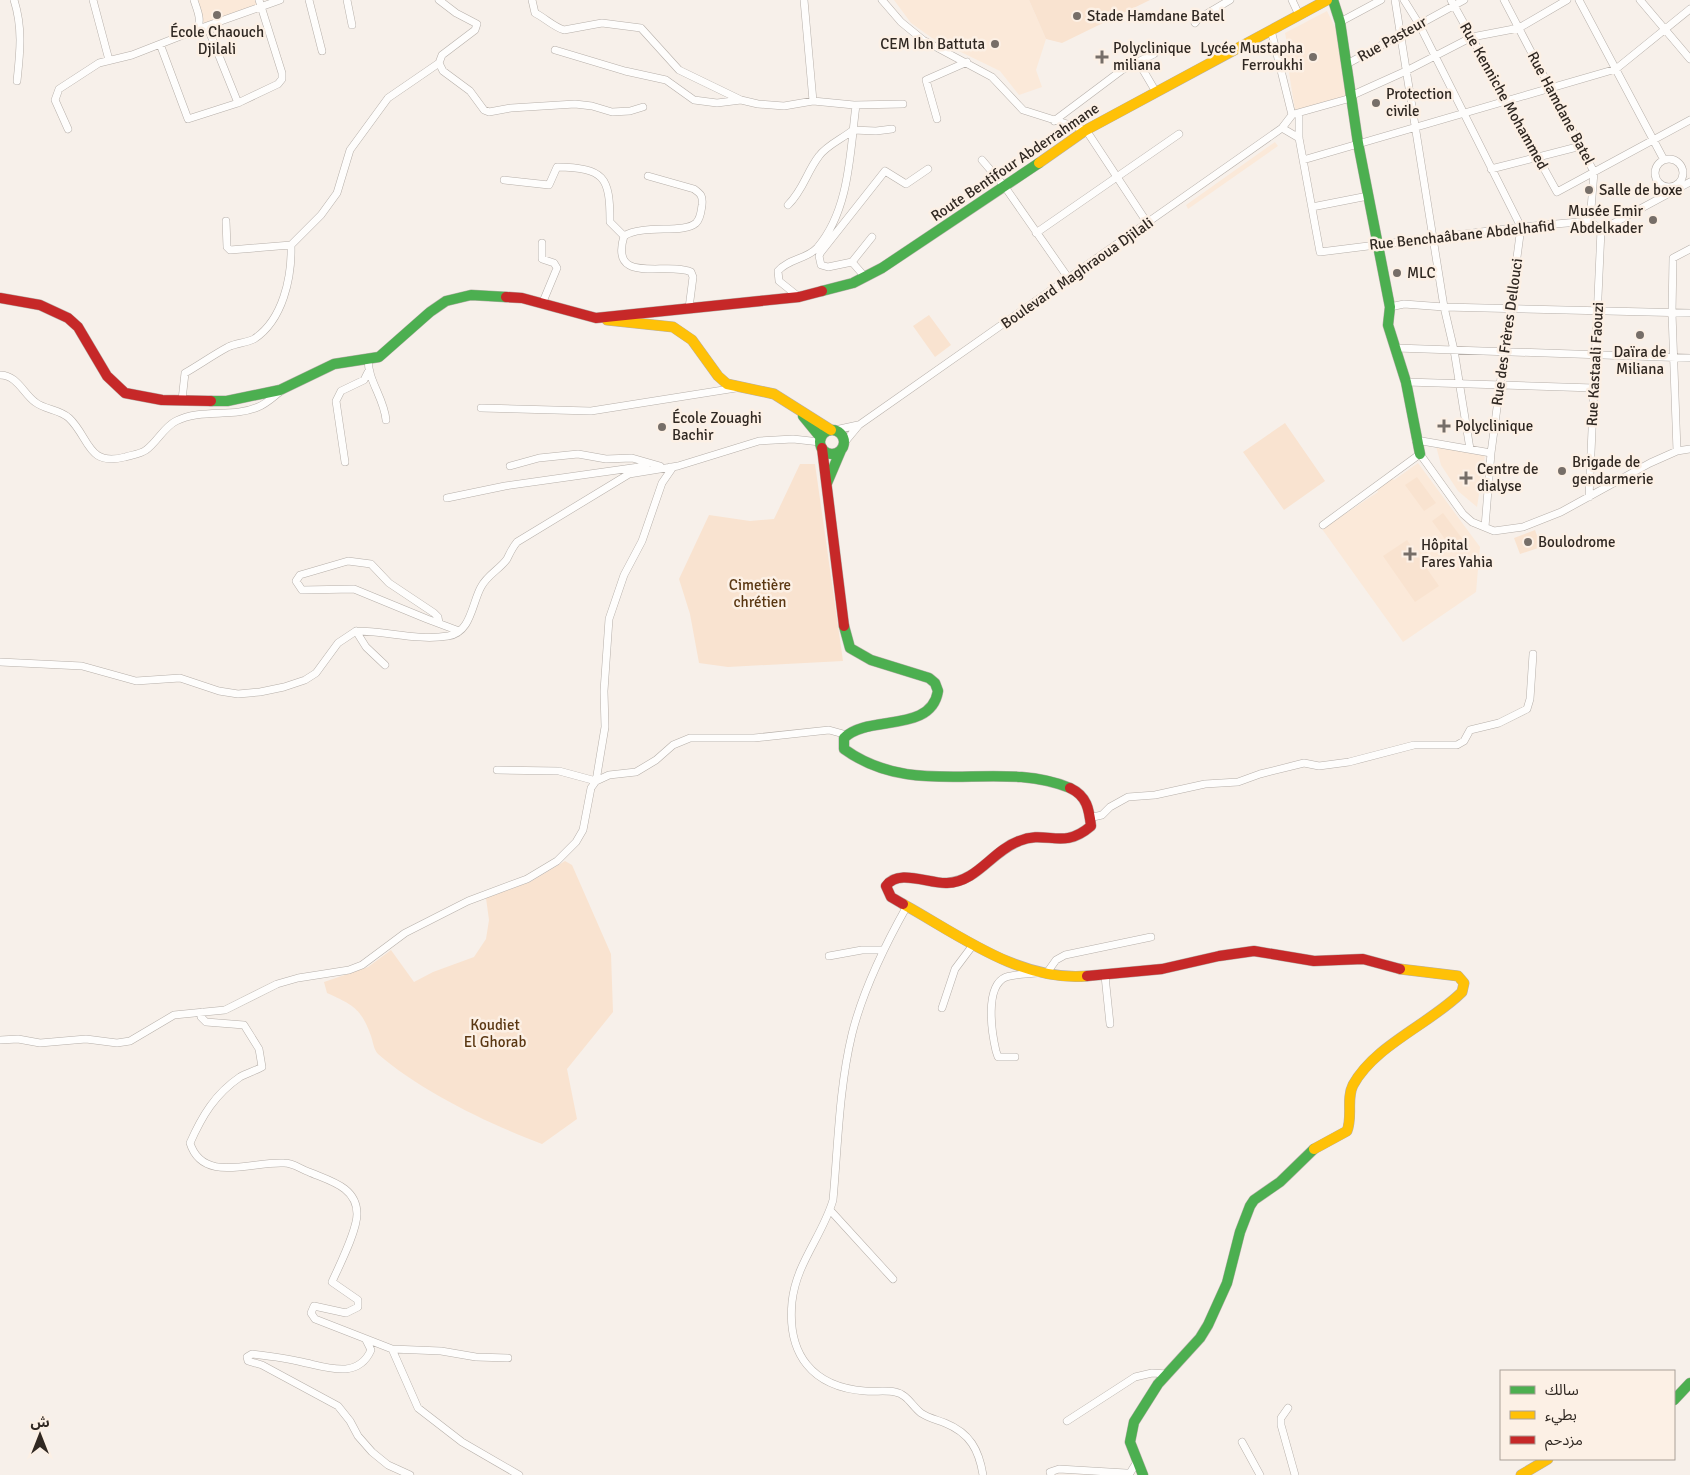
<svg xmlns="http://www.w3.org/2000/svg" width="1690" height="1475" viewBox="0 0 1690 1475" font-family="Signika,'Noto Sans Arabic',sans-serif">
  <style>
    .built { fill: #fbe9d9 }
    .green { fill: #f9e3d0 }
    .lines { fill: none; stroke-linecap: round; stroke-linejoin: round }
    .street-casing { stroke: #b6afa9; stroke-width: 8 }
    .fast-casing { stroke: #b6afa9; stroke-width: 11 }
    .slow-casing { stroke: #b6afa9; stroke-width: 11 }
    .jam-casing { stroke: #b6afa9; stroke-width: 11 }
    .street { stroke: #fefdfc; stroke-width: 7 }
    .fast { stroke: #4caf50; stroke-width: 10 }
    .slow { stroke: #ffc107; stroke-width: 10 }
    .jam { stroke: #c62828; stroke-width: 10 }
    .poi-dot { fill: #766e68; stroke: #fcf0e5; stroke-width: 2 }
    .labels { text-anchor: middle; stroke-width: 5; stroke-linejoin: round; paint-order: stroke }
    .poi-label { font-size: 15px; fill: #302822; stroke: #fcf0e5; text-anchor: start }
    .street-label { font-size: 15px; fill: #302822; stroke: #fcf0e5 }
    .park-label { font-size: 15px; fill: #5a3712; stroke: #fcf0e5 }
  </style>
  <rect width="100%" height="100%" fill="#f7f0ea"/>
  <path class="built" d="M197 0H257L259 6 204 24Z
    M894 0H1029L1046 39 1036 70 1042 87 1019 95 1000 71 932 38 911 23Z
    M1327 11 1336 29 1347 96 1295 110 1286 54 1289 52 1285 33Z
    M1275 142 1278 146 1188 209 1186 205Z
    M1436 446 1485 455 1477 507 1458 491 1441 465Z
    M1418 463 1480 547 1476 592 1403 642 1322 529 1378 492 1376 488 1391 477 1394 480Z"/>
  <path class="green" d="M1029 0H1150L1062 43 1046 39Z
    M929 315 951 345 935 357 913 326Z
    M1285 423 1325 481 1284 510 1243 452Z
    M800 464H815L843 661 728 667 699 663 690 614 679 579 709 515 750 521 774 519Z
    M1417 477 1436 503 1424 511 1405 485Z
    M1443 513 1467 545 1455 553 1432 521Z
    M1535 530 1541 547 1520 554 1514 538Z
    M1407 540 1439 586 1415 602 1383 556Z
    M565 861 572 865 611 954 613 1012 567 1069 577 1119 542 1144C489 1124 420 1091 378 1054 374 1050 373 1042 371 1036 361 1008 353 1005 327 993L324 982 368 967 391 950 414 982 433 972 474 957 486 939 489 920 486 898 530 882Z"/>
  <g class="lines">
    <g class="street-casing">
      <path id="street" d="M14 0C23 28 20 53 17 81
        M93 0 109 60
        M309 0 322 51
        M347 0 352 25
        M439 0 456 13 477 24 475 30 442 55 439 63 443 71 470 91 484 110 489 112 511 108 575 104 592 106 612 112 630 111 643 107
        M532 0 535 13C545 18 554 27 564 30L602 23 641 28 679 70 741 100 758 104 784 106 813 101 854 105 903 104
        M804 0 813 101
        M882 0 901 22 923 40 992 77 1023 110 1086 130 1148 224
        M1292 0 1299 15
        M1395 0 1444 307 1454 350 1470 449
        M1404 0 1419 24 1521 227 1491 453 1485 527
        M1451 0 1557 192 1690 120
        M1504 0 1594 172 1590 221
        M1579 0 1664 160
        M1640 0 1690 59
        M1340 22 1381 0
        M1195 23 1198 19 1230 0
        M204 27 280 0
        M1271 30 1292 115
        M160 44 188 119 238 103 207 26
        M555 50 625 71 666 80 694 100 717 103 741 100
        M1347 64 1464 0
        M1143 70 1156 92
        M238 103 278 84 282 79V73L259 0
        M1294 114 1351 98 1355 94 1406 71 1472 37 1519 28 1567 0
        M1299 114V138L1320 252 1521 227 1590 221 1601 230
        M937 119 926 80 967 62
        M1054 121 1122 70 1154 54
        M1282 128 1299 138
        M68 129 55 100 59 89 99 63 132 55 196 30C203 21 197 10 194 0
        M1655 173a14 14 0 1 1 28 0a14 14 0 1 1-28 0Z
        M982 160 1005 187 1069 279
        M1303 160 1616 69 1690 9
        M1491 169 1581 146
        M648 176 694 189C701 194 703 196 702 205 701 211 701 218 696 223 684 234 643 224 624 236 609 286 666 261 691 272L693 277 689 308
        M504 180 549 185 557 167C604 168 610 176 610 222L624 236
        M788 205C804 189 806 173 819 156 827 145 842 139 853 130L876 131 892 129
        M1312 207 1368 196
        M226 221 227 247 230 250 291 245
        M1601 230 1690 182
        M1036 233 1179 134
        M542 243V259L554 263 557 268 542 304
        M852 262 872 237
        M865 277 852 262 828 267 821 265 819 256 821 252 885 171 906 184 928 169
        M799 297 779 281 778 271C788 259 807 259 817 248 850 210 850 151 856 105
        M1390 307 1404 304 1444 307 1690 313
        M1396 348 1690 358
        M368 359C368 381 384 398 386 420
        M0 375C17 375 23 393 35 402 45 410 59 409 69 418 90 438 87 467 125 457 131 455 141 454 146 450 157 442 164 427 176 421 202 408 233 418 258 407 266 404 273 397 280 392
        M1406 382 1594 388
        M182 400 185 373C199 365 213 355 228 347 236 343 246 343 254 339 283 320 292 277 291 245L321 215 337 193 350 150 388 98 439 63
        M481 408 591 411 736 388
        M835 430 858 425
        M1416 440 1491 453
        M844 443 859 425 1282 128 1292 115
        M1677 451 1672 313 1673 258 1690 249
        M345 462 336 401 341 391 364 380 368 372
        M510 466 539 458 578 454 606 459 632 458 660 466
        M1589 497 1601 230
        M447 498 505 486 646 466
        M1323 525 1420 454 1463 514 1472 522 1494 531 1523 527 1561 512 1650 463 1677 451 1690 449
        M439 623 438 617 434 613 389 583 371 564 348 561 300 575 296 581 302 590 354 589 427 619 459 631
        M356 631 366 647 385 665
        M0 662 82 666 136 681 180 678 219 691 238 694 260 692 284 687 305 680 316 673 338 643 356 631C387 631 417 641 448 636 471 633 472 603 481 587 487 575 500 569 507 559 510 553 512 548 517 542L629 474 678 466 759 441 793 439 820 442
        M497 770 559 771 596 781 605 727 604 691 609 619 624 575 642 541 662 483 673 467H670
        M1093 817 1102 815 1110 807 1128 797 1155 795 1205 784 1238 782 1260 774 1304 763 1319 766 1349 762 1414 745H1457L1464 741 1470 730 1499 723 1527 709 1530 699 1533 654
        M907 906C885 945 863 990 852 1034 839 1088 838 1145 833 1200 823 1235 796 1263 792 1302 787 1354 812 1387 865 1391 875 1392 885 1390 895 1392 907 1394 912 1406 921 1413 928 1418 938 1420 945 1423 970 1433 979 1450 983 1475
        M829 956 862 950H882
        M1046 974 1056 960 1065 955 1151 937
        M1105 976 1110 1024
        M942 1008 955 969 973 945
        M202 1012 201 1017 206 1022 244 1025 259 1049 262 1067C255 1071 247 1073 240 1077 215 1094 202 1116 190 1143 203 1184 252 1161 284 1163 294 1163 300 1169 309 1172 330 1181 357 1187 357 1214 357 1231 339 1266 332 1282L358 1300V1307L346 1313 314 1306 311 1313 315 1319 392 1349 418 1408 462 1442 519 1475
        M0 1040 18 1039 40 1043 86 1039 117 1043 130 1041 174 1015 225 1010 277 984 298 978 349 970 362 965 405 933 468 901 527 879 557 861 576 842 583 830 591 788 596 781 609 775 636 772 656 760 673 745 690 738H754L829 730 847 735
        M1015 1057H998L996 1051C992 1034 984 986 1006 977 1015 974 1027 974 1037 973
        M830 1210 893 1279
        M366 1340 371 1350C358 1380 326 1367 302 1362 286 1358 269 1356 252 1354L247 1357 248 1361 262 1365 338 1406 350 1421 358 1436 372 1452 388 1465 410 1475
        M392 1349 441 1351 476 1357 508 1358
        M1288 1408 1281 1418V1425L1295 1475
        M1067 1421 1135 1377 1152 1373 1168 1374
        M1242 1442 1260 1475
        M1051 1475 1050 1472 1059 1469 1126 1473H1130L1137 1462"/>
    </g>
    <g class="fast-casing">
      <path id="fast" d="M1333 0 1340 22 1358 143 1390 307 1388 325 1406 382 1420 454
        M822 291 853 283 882 268 1039 163
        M211 401H227L280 390 334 364 379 357 430 312 446 301 471 295 506 297
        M803 416 821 438
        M820 442a12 12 0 1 1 24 0a12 12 0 1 1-24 0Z
        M827 483 841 450
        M844 626 850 648 871 660 929 678 935 683 938 691C931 734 868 714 844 738V749C916 801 997 758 1070 788
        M1674 1400 1690 1383
        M1143 1475 1130 1442 1134 1422 1158 1384 1200 1338 1208 1325 1227 1283 1240 1232 1250 1206 1254 1200 1280 1182 1314 1149"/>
    </g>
    <g class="slow-casing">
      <path id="slow" d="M1039 163 1086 130 1327 0
        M607 320 673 327 692 340 718 376 727 384 774 394 831 430
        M903 904C959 935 1020 982 1087 976
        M1314 1149 1347 1131C1353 1116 1346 1099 1353 1085 1375 1045 1430 1024 1462 992L1464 983 1458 976 1400 969
        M1521 1475 1548 1459"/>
    </g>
    <g class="jam-casing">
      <path id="jam" d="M506 297 522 298 596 318 799 297 822 291
        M0 298 40 305 68 318 78 327 107 376 125 393 162 400 211 401
        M822 448 844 626
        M903 904 891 897 886 886C898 868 929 884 947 883 977 882 992 851 1019 841 1047 829 1062 851 1091 826 1089 809 1087 796 1070 788
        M1087 976 1162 969 1219 956 1254 951 1314 961 1363 959 1400 969"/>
    </g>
    <use href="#street" class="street"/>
    <use href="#fast" class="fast"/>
    <use href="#slow" class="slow"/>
    <use href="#jam" class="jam"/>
  </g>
  <g class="poi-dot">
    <circle cx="217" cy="15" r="5"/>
    <circle cx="1077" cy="16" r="5"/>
    <circle cx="995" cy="44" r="5"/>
    <path d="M1099.5 49.5h5v5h5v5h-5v5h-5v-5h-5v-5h5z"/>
    <circle cx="1313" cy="57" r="5"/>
    <circle cx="1376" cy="103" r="5"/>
    <circle cx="1589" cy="190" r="5"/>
    <circle cx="1653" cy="220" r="5"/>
    <circle cx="1397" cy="273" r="5"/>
    <circle cx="1640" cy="335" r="5"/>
    <path d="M1441.5 418.5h5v5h5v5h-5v5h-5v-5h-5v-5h5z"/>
    <circle cx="662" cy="427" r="5"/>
    <circle cx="1562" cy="471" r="5"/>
    <path d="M1463.5 470.5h5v5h5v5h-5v5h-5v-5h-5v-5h5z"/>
    <circle cx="1528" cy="542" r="5"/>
    <path d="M1407.5 546.5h5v5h5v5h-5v5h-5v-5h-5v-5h5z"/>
  </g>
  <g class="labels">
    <g class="poi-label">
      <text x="1087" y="21">Stade Hamdane Batel</text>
      <text x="217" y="37" text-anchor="middle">École Chaouch<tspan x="217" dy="17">Djilali</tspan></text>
      <text x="985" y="49" text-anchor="end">CEM Ibn Battuta</text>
      <text x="1113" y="53">Polyclinique<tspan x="1113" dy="17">miliana</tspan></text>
      <text x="1303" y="53" text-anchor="end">Lycée Mustapha<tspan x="1303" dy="17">Ferroukhi</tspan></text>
      <text x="1386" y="99">Protection<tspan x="1386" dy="17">civile</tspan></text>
      <text x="1599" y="195">Salle de boxe</text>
      <text x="1643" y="216" text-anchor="end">Musée Emir<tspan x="1643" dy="17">Abdelkader</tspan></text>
      <text x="1407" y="278">MLC</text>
      <text x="1640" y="357" text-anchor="middle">Daïra de<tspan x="1640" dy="17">Miliana</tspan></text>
      <text x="672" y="423">École Zouaghi<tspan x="672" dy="17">Bachir</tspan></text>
      <text x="1455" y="431">Polyclinique</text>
      <text x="1572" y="467">Brigade de<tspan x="1572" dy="17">gendarmerie</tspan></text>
      <text x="1477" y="474">Centre de<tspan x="1477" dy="17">dialyse</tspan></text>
      <text x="1538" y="547">Boulodrome</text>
      <text x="1421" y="550">Hôpital<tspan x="1421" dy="17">Fares Yahia</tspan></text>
    </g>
    <g class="street-label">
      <text transform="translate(1392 39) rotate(-29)" y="5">Rue Pasteur</text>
      <text transform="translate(1504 96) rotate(61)" y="5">Rue Kenniche Mohammed</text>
      <text transform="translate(1561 108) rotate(62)" y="5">Rue Hamdane Batel</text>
      <text transform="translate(1015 162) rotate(-34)" y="5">Route Bentifour Abderrahmane</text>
      <text transform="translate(1462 235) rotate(-6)" y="5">Rue Benchaâbane Abdelhafid</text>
      <text transform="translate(1077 273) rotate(-35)" y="5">Boulevard Maghraoua Djilali</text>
      <text transform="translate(1507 332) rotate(-82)" y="5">Rue des Frères Dellouci</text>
      <text transform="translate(1595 364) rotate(-87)" y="5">Rue Kastaali Faouzi</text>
    </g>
    <g class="park-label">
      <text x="760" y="590">Cimetière<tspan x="760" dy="17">chrétien</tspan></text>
      <text x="495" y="1030">Koudiet<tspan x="495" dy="17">El Ghorab</tspan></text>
    </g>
  </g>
  <rect x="1500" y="1370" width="175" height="90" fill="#fcf0e5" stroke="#aaa097"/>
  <rect x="1510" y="1386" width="25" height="8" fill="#4caf50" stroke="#aaa097"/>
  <text x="1545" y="1395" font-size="15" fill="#302822">سالك</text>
  <rect x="1510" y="1411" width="25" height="8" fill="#ffc107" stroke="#aaa097"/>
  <text x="1545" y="1420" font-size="15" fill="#302822">بطيء</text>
  <rect x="1510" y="1436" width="25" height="8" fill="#c62828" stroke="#aaa097"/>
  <text x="1545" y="1445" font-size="15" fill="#302822">مزدحم</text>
  <g transform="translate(40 1435)" stroke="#fcf0e5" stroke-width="4" paint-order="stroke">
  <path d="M0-4L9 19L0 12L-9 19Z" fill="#302822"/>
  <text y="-8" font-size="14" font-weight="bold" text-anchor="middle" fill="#302822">ش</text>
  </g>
</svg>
